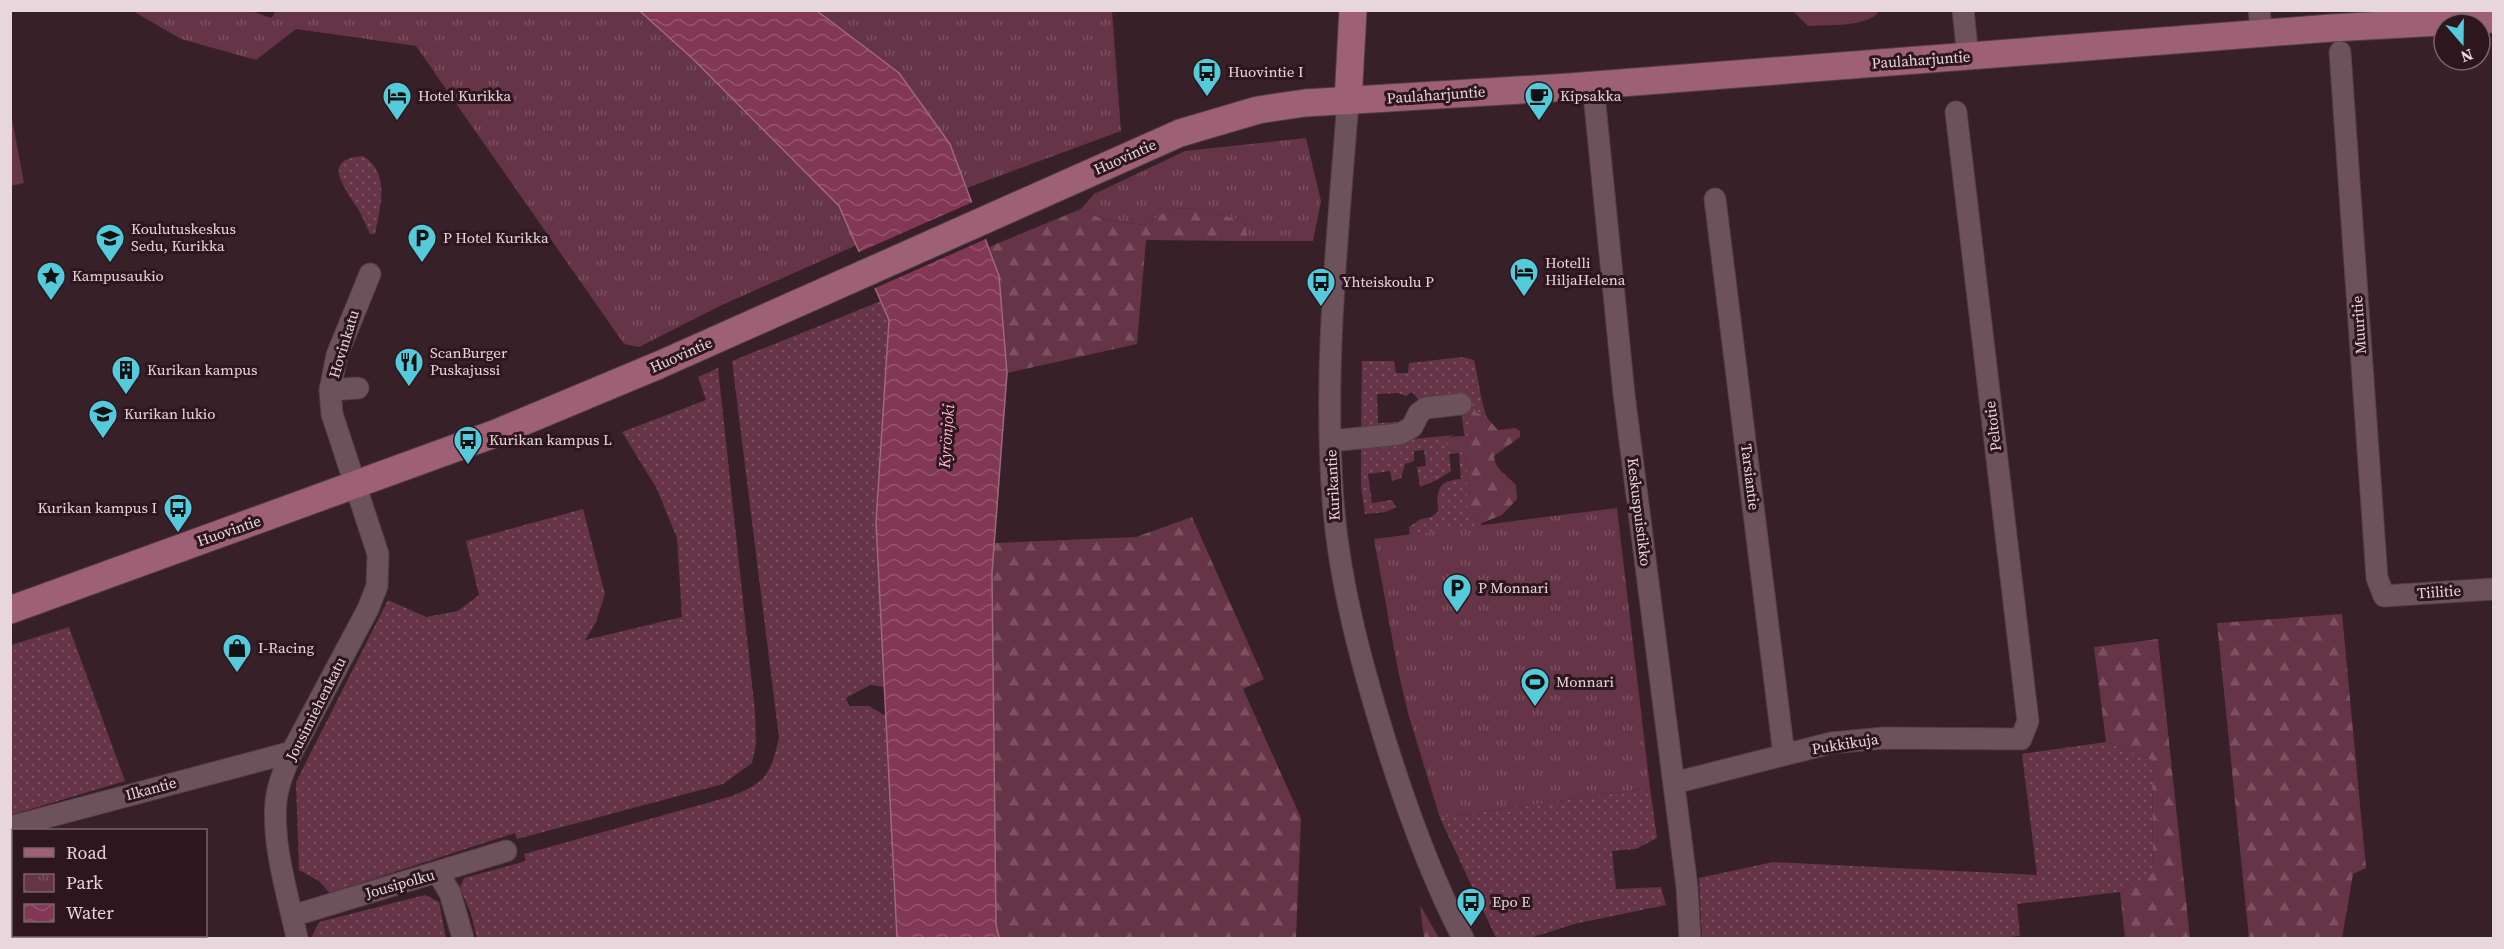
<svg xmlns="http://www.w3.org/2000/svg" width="2504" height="949" viewBox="0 0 2504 949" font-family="'Source Serif 4',serif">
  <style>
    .grass { fill: url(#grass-dots) }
    .forest { fill: url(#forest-firs) }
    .park { fill: url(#park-tufts) }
    .pitch { fill: #653446 }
    .water { fill: url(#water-waves); stroke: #a0677d; stroke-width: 1.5 }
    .pier { fill: #382028 }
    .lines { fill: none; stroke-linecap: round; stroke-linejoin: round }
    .minor-casing { stroke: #523e46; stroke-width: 23 }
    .major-casing { stroke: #523e46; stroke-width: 29 }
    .minor { stroke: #6e525b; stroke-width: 21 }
    .major { stroke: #9d6075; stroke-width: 27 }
    .labels { text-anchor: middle; stroke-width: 6; stroke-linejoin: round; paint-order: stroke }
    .street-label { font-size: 15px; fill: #e7d6db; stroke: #2e161f }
    .poi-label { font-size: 15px; fill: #e7d6db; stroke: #2e161f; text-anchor: start }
    .water-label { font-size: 16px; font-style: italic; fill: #febad0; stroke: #2e161f }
  </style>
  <defs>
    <pattern id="grass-dots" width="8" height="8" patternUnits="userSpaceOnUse" patternTransform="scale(1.5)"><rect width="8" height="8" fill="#653446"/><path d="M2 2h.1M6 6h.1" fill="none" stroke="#7b5160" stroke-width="1.8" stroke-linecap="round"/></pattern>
    <pattern id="forest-firs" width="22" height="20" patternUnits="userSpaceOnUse" patternTransform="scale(1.5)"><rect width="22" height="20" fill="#653446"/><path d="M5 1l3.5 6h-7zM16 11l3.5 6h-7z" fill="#7b5160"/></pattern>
    <pattern id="park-tufts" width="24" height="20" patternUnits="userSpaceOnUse" patternTransform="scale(1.5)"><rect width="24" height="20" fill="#653446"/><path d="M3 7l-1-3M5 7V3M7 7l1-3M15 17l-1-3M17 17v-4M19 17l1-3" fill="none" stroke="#7b5160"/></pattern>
    <pattern id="water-waves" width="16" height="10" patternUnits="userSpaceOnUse" patternTransform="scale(1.5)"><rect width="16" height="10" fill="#823855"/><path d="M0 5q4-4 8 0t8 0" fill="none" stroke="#94546d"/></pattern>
  </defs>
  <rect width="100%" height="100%" fill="#382028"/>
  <path class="grass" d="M363 156C391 173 380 207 375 234H370C366 226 363 217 358 209 346 189 319 159 363 156Z
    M881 301 889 320 876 522 885 687 870 685 846 698 849 706H869L886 716 897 938H477L471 914 460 888 464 878 526 861 524 854 732 796C768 781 770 774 779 738L732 361Z
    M1463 357 1474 360C1479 380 1480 399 1487 418L1476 412 1472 434 1465 437 1464 434 1461 407 1420 401 1412 392 1406 396 1398 393 1377 394 1378 423 1399 422 1395 428 1361 433 1362 361H1394L1396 373H1408L1409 363Z
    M718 368 755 712 756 744 752 763 723 784 517 839 515 833 330 893 319 881 299 870 296 782 388 600 426 617 458 611 479 595 466 541 583 509 605 594 596 622 585 640 682 617 677 538 657 489 622 432 706 400 698 377Z
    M1454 435 1447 439 1453 450 1463 452 1467 462V516L1482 523 1480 526 1410 535 1409 527 1421 519 1431 517 1438 512C1437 491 1436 481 1461 479L1459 453 1449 454 1451 471 1437 480 1420 487 1417 467 1426 466 1424 450 1414 451V461L1405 464 1401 478 1392 481 1390 471 1368 474 1372 503 1392 500 1396 507 1386 512 1365 514 1361 485V444Z
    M69 627 125 781 11 815V645Z
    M2106 742 2152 760 2153 874 2120 892 2017 904 2020 936 1999 938H1702L1699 878 1773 862 2037 875 2022 754Z
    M1650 788 1657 838 1636 849 1612 851 1616 889 1661 887 1666 905 1574 924 1530 938H1496L1440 818Z
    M425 895 439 902 446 938H311L319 922Z"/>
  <path class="forest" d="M1170 208 1198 209 1245 221 1248 241 1146 240 1137 344 1007 373 999 276 989 247 1081 209 1105 220 1144 225Z
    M1473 405 1476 412 1487 418 1498 430 1515 428 1520 431V437L1494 456C1495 470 1507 475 1516 485L1517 499 1502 515 1482 523 1467 516V461L1463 452 1453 450 1446 444 1447 439C1456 434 1463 438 1472 434L1467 408Z
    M1192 517 1264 679 1243 689 1301 818 1296 938H999L996 925 992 573 994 543 1136 537Z
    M2342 614 2366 868 2353 874 2342 938H2249L2217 623Z
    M2158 639 2190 938H2125L2120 892 2153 873 2152 760 2106 742 2094 647Z
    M1420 905 1439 938H1424Z"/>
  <path class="park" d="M277 10 640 11 694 60 839 206 857 245 722 305 639 347 624 344 416 46 296 29 256 60 181 39 133 11H251L271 18Z
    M817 11H1112L1121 131 967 188 950 144Z
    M1306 138 1321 201 1313 241H1248L1245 221 1198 209 1171 208 1144 225 1105 220 1081 209 1094 194 1185 151Z
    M1617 508 1650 788 1440 818 1408 713 1398 670 1374 539Z"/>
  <path class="pitch" d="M1793 11H1879C1870 27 1826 25 1808 26Z
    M11 113 24 183 11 186H10Z"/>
  <path class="water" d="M640 11H817L899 73 950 144 999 276 1007 373 992 573 996 925 999 938H897L876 522 889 320 839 206 694 60Z"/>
  <path class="pier" d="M975 201 988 238 873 289 857 253Z"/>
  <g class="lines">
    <g class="minor-casing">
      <path id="minor" d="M1963 10 1968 57
        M2259 10 2262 34
        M2340 52 2377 578 2384 596 2494 589
        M1593 84 1624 394 1687 887 1690 938
        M1348 101C1338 234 1323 367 1333 500 1339 582 1361 662 1385 740 1406 807 1430 875 1463 938
        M1715 199 1784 755
        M330 390 358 388
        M1331 441 1400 434 1412 427 1419 413 1426 408 1461 404
        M1674 783 1831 743 1884 738 2021 739 2028 721 1956 112
        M10 827 292 752
        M438 873 450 893 463 938
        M292 916 506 851
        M297 938C288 895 272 846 276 801 278 784 285 768 292 752L368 609 377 586 378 554 332 414 330 390 337 355 370 274"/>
    </g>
    <g class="major-casing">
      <path id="major" d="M1348 101 1353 10
        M10 610 494 434 659 365 1180 133 1258 110 1305 103 1569 87 2331 28 2494 19"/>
    </g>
    <use href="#minor" class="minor"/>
    <use href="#major" class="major"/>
  </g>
  <defs>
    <g id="bus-pin" transform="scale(1.5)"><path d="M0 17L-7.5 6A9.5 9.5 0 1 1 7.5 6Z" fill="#53cbdb" stroke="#2e161f"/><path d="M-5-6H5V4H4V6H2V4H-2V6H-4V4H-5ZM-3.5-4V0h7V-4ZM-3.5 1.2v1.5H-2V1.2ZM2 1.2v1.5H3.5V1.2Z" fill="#111"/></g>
    <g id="hotel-pin" transform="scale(1.5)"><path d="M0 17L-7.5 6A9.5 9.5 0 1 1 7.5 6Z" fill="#53cbdb" stroke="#2e161f"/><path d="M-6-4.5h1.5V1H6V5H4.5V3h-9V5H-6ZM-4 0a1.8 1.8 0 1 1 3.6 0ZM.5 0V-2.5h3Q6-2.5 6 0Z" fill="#111"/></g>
    <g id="cafe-pin" transform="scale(1.5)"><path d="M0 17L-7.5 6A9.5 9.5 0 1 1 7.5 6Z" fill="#53cbdb" stroke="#2e161f"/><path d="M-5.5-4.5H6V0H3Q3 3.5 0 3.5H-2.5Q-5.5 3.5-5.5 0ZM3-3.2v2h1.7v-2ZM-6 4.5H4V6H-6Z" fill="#111"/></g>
    <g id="school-pin" transform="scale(1.5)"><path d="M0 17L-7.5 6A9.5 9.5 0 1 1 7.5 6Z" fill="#53cbdb" stroke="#2e161f"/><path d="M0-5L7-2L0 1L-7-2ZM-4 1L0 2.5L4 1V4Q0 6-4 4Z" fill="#111"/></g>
    <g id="parking-pin" transform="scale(1.5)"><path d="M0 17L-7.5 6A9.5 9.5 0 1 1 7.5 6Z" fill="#53cbdb" stroke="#2e161f"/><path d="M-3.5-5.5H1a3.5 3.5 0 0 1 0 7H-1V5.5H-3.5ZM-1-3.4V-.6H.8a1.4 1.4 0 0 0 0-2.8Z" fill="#111"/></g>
    <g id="sight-pin" transform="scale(1.5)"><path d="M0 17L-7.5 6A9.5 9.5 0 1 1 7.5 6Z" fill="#53cbdb" stroke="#2e161f"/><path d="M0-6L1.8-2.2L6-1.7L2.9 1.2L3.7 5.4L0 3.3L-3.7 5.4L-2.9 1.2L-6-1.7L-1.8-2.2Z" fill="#111"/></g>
    <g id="restaurant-pin" transform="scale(1.5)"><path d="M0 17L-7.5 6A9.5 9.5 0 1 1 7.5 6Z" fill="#53cbdb" stroke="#2e161f"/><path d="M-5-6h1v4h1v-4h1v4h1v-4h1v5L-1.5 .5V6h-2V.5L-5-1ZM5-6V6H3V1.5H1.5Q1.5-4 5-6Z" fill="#111"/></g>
    <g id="building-pin" transform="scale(1.5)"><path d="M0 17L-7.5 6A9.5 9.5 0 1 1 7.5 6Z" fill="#53cbdb" stroke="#2e161f"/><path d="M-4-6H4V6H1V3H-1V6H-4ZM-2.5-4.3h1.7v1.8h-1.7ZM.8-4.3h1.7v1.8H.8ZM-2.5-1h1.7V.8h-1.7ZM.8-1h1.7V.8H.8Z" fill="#111"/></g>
    <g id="shop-pin" transform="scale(1.5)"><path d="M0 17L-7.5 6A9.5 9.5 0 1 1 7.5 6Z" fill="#53cbdb" stroke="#2e161f"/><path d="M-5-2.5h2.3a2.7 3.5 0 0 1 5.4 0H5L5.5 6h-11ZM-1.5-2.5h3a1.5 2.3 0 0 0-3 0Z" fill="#111"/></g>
    <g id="stadium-pin" transform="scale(1.5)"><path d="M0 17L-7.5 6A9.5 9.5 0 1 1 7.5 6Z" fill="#53cbdb" stroke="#2e161f"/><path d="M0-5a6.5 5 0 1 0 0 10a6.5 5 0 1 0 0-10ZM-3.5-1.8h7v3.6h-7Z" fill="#111"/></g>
  </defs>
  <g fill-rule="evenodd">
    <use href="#bus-pin" x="1207" y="72"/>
    <use href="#hotel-pin" x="397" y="96"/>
    <use href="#cafe-pin" x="1539" y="96"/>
    <use href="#school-pin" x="110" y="238"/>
    <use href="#parking-pin" x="422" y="238"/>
    <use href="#hotel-pin" x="1524" y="272"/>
    <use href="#sight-pin" x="51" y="276"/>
    <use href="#bus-pin" x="1321" y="282"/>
    <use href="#restaurant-pin" x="409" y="362"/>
    <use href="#building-pin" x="126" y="370"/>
    <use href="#school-pin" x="103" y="414"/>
    <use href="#bus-pin" x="468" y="440"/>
    <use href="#bus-pin" x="178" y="508"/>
    <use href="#parking-pin" x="1457" y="588"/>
    <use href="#shop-pin" x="237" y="648"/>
    <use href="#stadium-pin" x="1535" y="682"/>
    <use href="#bus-pin" x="1471" y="902"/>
  </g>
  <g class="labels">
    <g class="street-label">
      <text transform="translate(1921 60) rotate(-4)" y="5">Paulaharjuntie</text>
      <text transform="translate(1436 95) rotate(-4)" y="5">Paulaharjuntie</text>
      <text transform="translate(1125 157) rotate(-24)" y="5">Huovintie</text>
      <text transform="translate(2359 325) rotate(-94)" y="5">Muuritie</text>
      <text transform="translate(344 344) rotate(-73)" y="5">Hovinkatu</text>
      <text transform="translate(681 355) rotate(-24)" y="5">Huovintie</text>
      <text transform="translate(1993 426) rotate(-97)" y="5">Peltotie</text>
      <text transform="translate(1750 477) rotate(83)" y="5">Tarsiantie</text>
      <text transform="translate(1333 485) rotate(-93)" y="5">Kurikantie</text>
      <text transform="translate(1639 512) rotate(83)" y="5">Keskuspuistikko</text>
      <text transform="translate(229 531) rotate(-19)" y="5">Huovintie</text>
      <text transform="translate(2439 592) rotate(-4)" y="5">Tiilitie</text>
      <text transform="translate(316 709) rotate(-63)" y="5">Jousimiehenkatu</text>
      <text transform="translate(1845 744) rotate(-9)" y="5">Pukkikuja</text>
      <text transform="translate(151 789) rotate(-15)" y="5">Ilkantie</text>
      <text transform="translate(400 884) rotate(-16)" y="5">Jousipolku</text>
    </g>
    <g class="poi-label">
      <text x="1228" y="77">Huovintie I</text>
      <text x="418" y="101">Hotel Kurikka</text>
      <text x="1560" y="101">Kipsakka</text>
      <text x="131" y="234">Koulutuskeskus<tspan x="131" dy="17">Sedu, Kurikka</tspan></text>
      <text x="443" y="243">P Hotel Kurikka</text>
      <text x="1545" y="268">Hotelli<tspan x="1545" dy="17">HiljaHelena</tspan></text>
      <text x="72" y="281">Kampusaukio</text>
      <text x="1342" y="287">Yhteiskoulu P</text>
      <text x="430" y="358">ScanBurger<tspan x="430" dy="17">Puskajussi</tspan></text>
      <text x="147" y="375">Kurikan kampus</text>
      <text x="124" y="419">Kurikan lukio</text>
      <text x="489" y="445">Kurikan kampus L</text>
      <text x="157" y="513" text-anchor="end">Kurikan kampus I</text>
      <text x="1478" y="593">P Monnari</text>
      <text x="258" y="653">I-Racing</text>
      <text x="1556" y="687">Monnari</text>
      <text x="1492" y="907">Epo E</text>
    </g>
    <g class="water-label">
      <text transform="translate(946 436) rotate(-86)" y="6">Kyrönjoki</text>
    </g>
  </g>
  <rect width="2504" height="949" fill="none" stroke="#e7d6db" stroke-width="24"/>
  <rect x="12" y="829" width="195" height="108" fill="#2e161f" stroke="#78636a" stroke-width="1.5"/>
  <rect x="24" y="848" width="30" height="9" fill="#9d6075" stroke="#78636a" stroke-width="1.5"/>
  <text x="66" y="859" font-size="18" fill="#e7d6db">Road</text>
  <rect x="24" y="874" width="30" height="18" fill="url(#park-tufts)" stroke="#78636a" stroke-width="1.5"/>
  <text x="66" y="889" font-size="18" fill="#e7d6db">Park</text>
  <rect x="24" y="904" width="30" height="18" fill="url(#water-waves)" stroke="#78636a" stroke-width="1.5"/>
  <text x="66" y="919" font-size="18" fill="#e7d6db">Water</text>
  <g transform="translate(2462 42) rotate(160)"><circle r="28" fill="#2e161f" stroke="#78636a" stroke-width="1.5"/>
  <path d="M0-4.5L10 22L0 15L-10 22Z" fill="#53cbdb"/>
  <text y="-9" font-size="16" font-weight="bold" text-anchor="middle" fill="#e7d6db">N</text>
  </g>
</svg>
